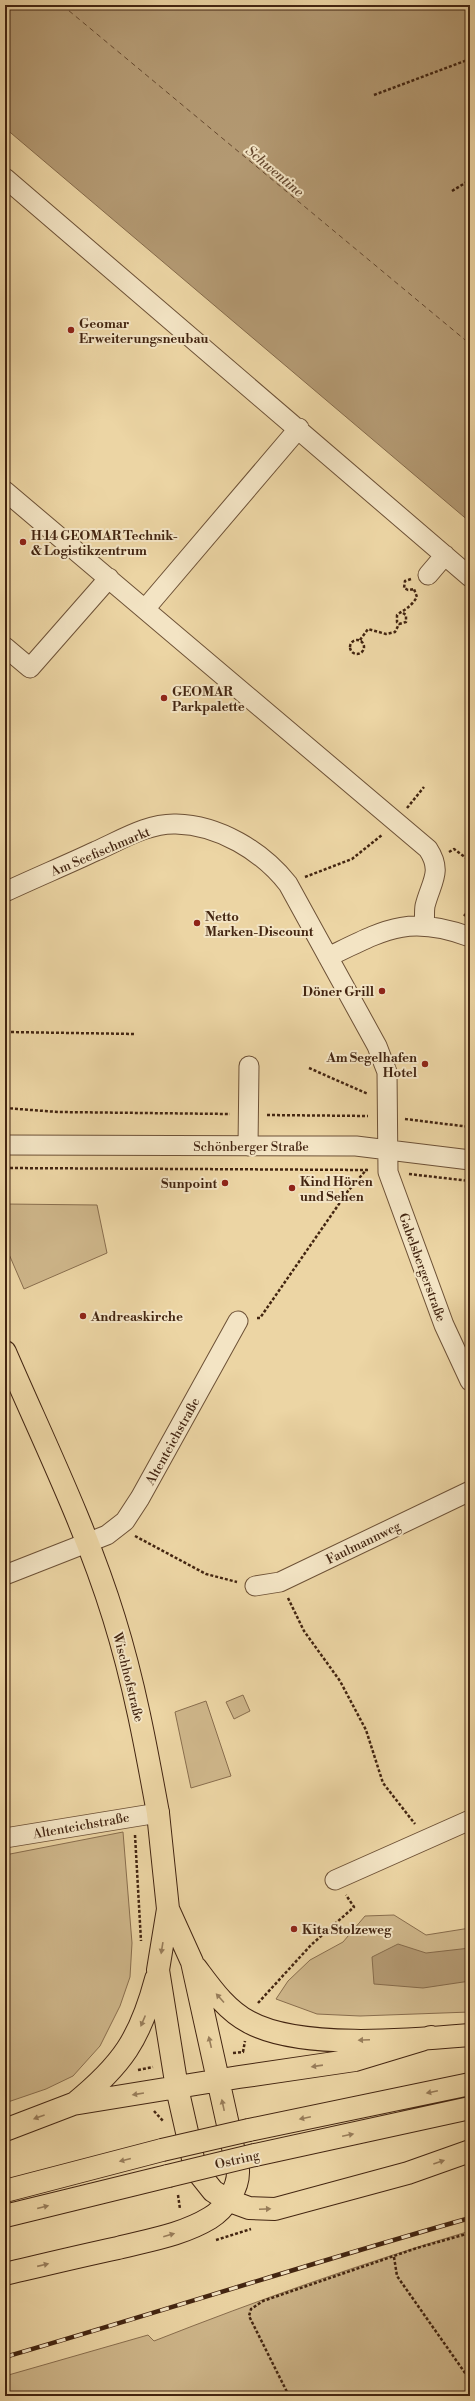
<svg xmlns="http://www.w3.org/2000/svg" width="475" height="2401" viewBox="0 0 475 2401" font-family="'Libre Bodoni',serif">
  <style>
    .green { fill: #cfb78b; stroke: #896e4e }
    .water { fill: #b39972; stroke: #866b4b }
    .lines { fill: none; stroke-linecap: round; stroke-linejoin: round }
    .ferry { stroke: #65482e; stroke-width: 1; stroke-dasharray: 5 4; stroke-linecap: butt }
    .minor-casing { stroke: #6d5136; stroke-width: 21 }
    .major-casing { stroke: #432511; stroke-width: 24 }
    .highway-casing { stroke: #432511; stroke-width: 24 }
    .path { stroke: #432511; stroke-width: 2.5; stroke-dasharray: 3 2; stroke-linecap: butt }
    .minor { stroke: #f3e4c4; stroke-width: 19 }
    .major { stroke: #ecd5a4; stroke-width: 22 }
    .highway { stroke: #ecd5a4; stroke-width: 22 }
    .rail-casing { stroke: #432511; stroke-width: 4.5 }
    .rail { stroke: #f3e4c4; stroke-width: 3; stroke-dasharray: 9; stroke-linecap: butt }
    .highway-bridge-casing { stroke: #432511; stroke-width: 24; stroke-linecap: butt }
    .highway-bridge { stroke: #ecd5a4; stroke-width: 22 }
    .oneway { fill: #987d5a }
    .poi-dot { fill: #8f2418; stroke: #f3e4c4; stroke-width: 1.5 }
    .labels { text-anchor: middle; stroke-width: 4; stroke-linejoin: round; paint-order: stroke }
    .poi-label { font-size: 13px; font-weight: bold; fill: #432511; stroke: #f3e4c4; text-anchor: start }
    .street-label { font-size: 13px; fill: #432511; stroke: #f3e4c4 }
    .water-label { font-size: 14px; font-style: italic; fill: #65482e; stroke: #f3e4c4 }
  </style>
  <rect width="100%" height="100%" fill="#ecd5a4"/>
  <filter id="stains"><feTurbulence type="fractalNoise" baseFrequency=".005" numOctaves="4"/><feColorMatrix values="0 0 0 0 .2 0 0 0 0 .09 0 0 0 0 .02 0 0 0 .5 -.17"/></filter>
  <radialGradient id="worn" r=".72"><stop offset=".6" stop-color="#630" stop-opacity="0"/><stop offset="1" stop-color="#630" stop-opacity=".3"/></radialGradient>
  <path class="green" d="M5 1204 97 1205 107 1253 24 1289 5 1245Z
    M243 1695 250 1711 234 1719 226 1702Z
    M206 1701 231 1776 191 1788 175 1712Z
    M123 1832 132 1943 130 1977 120 2006 100 2046 73 2076 46 2089 5 2103V1855Z
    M394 1915 426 1935 470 1928V2012L360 2016 317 2014 276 1999 288 1981 310 1960 343 1942 365 1916Z
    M470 2231V2396H5V2376L148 2335 154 2341C258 2300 363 2263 470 2231Z"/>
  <path class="water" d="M5 5H470V522L5 128Z
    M398 1944 426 1953 470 1948V1981L423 1988 374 1984 372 1957Z"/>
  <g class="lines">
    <path class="ferry" d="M62 5 470 344"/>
    <g class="minor-casing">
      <path id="minor" d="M5 178 470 577
        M5 491 428 849C443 872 431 882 425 906 424 912 425 919 424 925
        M428 575 445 555
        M145 609 299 428
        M5 647 30 668 109 578
        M5 892C35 878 66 865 96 851 121 840 148 823 176 824 219 825 262 851 288 884L377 1046 387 1072 388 1172 444 1325 470 1381
        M328 957C384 930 408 914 470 937
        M5 1145 356 1146 470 1160
        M248 1146 249 1066
        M5 1575 107 1535 125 1521 140 1498 238 1321
        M255 1586 280 1582 470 1491
        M5 1838 158 1813
        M335 1880 470 1820"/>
    </g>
    <g class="major-casing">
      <path id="major" d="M5 1352C43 1440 86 1527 114 1618 134 1682 146 1747 158 1813"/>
    </g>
    <g class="highway-casing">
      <path id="highway" d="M158 1813 168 1909 158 1970 177 2088 194 2163 201 2176 213 2191 227 2200 249 2208 275 2209 408 2173 470 2151
        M196 1968C211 1988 226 2010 249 2022 300 2050 411 2040 470 2035
        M74 2104C122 2065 140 2039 156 1979
        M5 2130 73 2104 239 2077 355 2060 431 2037
        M249 2130 470 2084
        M255 2155 470 2108
        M5 2191 162 2150
        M5 2216 168 2176
        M5 2274C43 2265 80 2256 118 2248 149 2240 182 2235 210 2218 225 2209 239 2188 238 2170L192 1962 168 1909"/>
    </g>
    <path class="path" d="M374 95 470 59
      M452 191 470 180
      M411 579 405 581 404 588 408 590 414 589
      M403 613 406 615V622L399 624 397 622V615C405 609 410 608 417 597L414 589
      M350 647a7 7 0 1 1 14 0a7 7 0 1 1-14 0Z
      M360 640 368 629 386 634 395 632 399 624
      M407 808 424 787
      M449 852 454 849 470 861
      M305 877 352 859 382 835
      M464 916 470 909
      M309 1068 368 1094
      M5 1108 58 1112 230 1114
      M7 1109 8 1032 136 1034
      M267 1115 368 1116
      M405 1119 470 1127
      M5 1168 370 1170
      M409 1174 470 1181
      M257 1318H260L348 1191 367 1169
      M135 1536 206 1574 237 1582
      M288 1598 304 1631 340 1681 366 1730 383 1783 415 1824
      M135 1835 141 1941
      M258 2003 311 1945 354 1907 346 1895
      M233 2053 243 2052 245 2041
      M138 2070 153 2067
      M154 2111 163 2121
      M178 2195 180 2209
      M216 2240 251 2229
      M394 2257 397 2276 470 2380
      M289 2396 249 2316 251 2309 263 2301 417 2248 470 2233"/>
    <use href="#minor" class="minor"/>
    <use href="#major" class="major"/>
    <use href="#highway" class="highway"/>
    <g class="rail-casing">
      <path id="rail" d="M5 2357C160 2312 314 2262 470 2218"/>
    </g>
    <use href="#rail" class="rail"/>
    <g class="highway-bridge-casing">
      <path id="highway-bridge" d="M162 2150 249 2130
        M168 2176 255 2155"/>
    </g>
    <use href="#highway-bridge" class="highway-bridge"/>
  </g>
  <defs><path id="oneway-solid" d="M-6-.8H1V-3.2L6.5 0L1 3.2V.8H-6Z"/></defs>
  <g class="oneway">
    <use href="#oneway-solid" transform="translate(162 1948) rotate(99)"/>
    <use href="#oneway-solid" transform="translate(220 1998) rotate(-132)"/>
    <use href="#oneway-solid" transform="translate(143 2021) rotate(113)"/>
    <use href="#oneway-solid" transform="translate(364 2040) rotate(178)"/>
    <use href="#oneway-solid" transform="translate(210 2042) rotate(-103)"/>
    <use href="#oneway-solid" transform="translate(317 2066) rotate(172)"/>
    <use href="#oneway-solid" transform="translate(432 2092) rotate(168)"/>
    <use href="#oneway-solid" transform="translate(138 2094) rotate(171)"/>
    <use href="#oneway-solid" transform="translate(223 2105) rotate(-102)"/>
    <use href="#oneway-solid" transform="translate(39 2117) rotate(160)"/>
    <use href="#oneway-solid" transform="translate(305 2118) rotate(168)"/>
    <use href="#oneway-solid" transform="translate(348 2135) rotate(-12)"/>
    <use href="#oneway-solid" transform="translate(125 2160) rotate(166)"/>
    <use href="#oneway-solid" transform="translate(439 2162) rotate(-19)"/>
    <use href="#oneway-solid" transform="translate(43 2207) rotate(-14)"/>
    <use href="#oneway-solid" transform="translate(265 2209) rotate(-2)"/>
    <use href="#oneway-solid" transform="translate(169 2235) rotate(-16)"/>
    <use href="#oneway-solid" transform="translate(43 2265) rotate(-13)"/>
  </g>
  <g class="poi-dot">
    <circle cx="71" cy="330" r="4"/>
    <circle cx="23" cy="542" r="4"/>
    <circle cx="164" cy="698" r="4"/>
    <circle cx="197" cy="923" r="4"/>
    <circle cx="382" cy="991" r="4"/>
    <circle cx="425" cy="1064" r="4"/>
    <circle cx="225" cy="1183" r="4"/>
    <circle cx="292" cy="1188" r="4"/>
    <circle cx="83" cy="1316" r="4"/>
    <circle cx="294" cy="1929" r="4"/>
  </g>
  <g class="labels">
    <g class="poi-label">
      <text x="79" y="328">Geomar<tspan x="79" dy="15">Erweiterungsneubau</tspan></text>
      <text x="31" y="540">H 14 GEOMAR Technik-<tspan x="31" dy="15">&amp; Logistikzentrum</tspan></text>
      <text x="172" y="696">GEOMAR<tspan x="172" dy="15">Parkpalette</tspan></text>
      <text x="205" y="921">Netto<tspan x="205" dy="15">Marken-Discount</tspan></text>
      <text x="374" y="996" text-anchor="end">Döner Grill</text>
      <text x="417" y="1062" text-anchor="end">Am Segelhafen<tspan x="417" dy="15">Hotel</tspan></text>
      <text x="300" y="1186">Kind Hören<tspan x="300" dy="15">und Sehen</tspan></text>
      <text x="217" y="1188" text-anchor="end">Sunpoint</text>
      <text x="91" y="1321">Andreaskirche</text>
      <text x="302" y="1934">Kita Stolzeweg</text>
    </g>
    <g class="street-label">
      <text transform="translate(100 851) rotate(-23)" y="5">Am Seefischmarkt</text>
      <text x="251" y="1151">Schönberger Straße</text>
      <text transform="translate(423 1267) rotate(70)" y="5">Gabelsbergerstraße</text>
      <text transform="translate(172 1441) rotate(-61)" y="5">Altenteichstraße</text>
      <text transform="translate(363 1542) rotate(-26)" y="5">Faulmannweg</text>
      <text transform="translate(129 1677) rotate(76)" y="5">Wischhofstraße</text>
      <text transform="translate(81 1825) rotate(-10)" y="5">Altenteichstraße</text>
      <text transform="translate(237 2159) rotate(-13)" y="5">Ostring</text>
    </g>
    <g class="water-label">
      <text transform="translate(275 171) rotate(40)" y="5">Schwentine</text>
    </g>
  </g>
  <rect width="475" height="2401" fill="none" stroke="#ecd5a4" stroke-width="20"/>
  <rect x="6" y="6" width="463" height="2389" fill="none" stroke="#432511" stroke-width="2"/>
  <rect x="10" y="10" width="455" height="2381" fill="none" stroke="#432511"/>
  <rect width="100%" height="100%" filter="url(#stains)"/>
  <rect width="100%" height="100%" fill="url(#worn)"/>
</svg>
